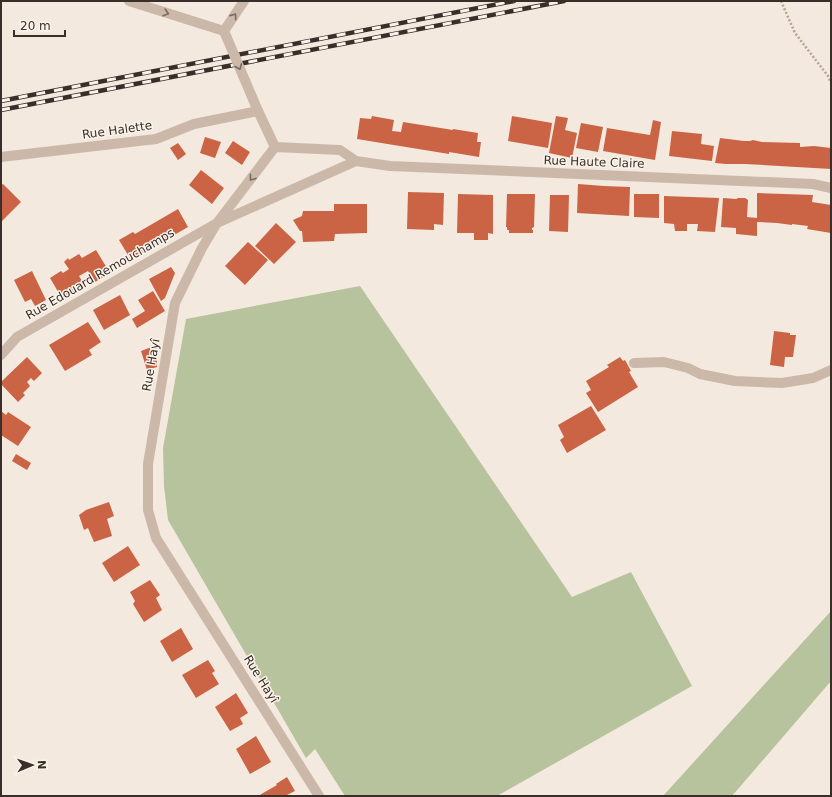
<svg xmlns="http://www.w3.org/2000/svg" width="832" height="797" viewBox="0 0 832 797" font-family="'DejaVu Sans',sans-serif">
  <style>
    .green { fill: #b7c39d }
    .building { fill: #ca6445 }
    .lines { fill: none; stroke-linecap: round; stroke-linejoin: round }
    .path { stroke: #b8a293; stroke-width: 2.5; stroke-dasharray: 2 2; stroke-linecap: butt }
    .service { stroke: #ccb8a9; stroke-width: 10 }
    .minor { stroke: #ccb8a9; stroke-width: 10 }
    .rail-casing { stroke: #392e29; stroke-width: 4.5 }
    .rail { stroke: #fbf3ea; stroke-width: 3; stroke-dasharray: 9; stroke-linecap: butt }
    .minor-bridge { stroke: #ccb8a9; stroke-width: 10 }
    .oneway { stroke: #7b6c63 }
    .labels { text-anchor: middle; stroke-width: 3; stroke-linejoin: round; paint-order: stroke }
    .street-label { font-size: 12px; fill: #392e29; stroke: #fbf3ea }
  </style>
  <rect width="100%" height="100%" fill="#f3e9de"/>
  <path class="green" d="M360 286 572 597 631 572 692 686 497 796H345L315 749 306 758 168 520 164 486 163 448 186 319Z
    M831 611V681L732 796H663Z"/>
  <path class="building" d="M372 116 394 120 392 131 401 132 403 122 453 130V129L478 133 477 142H481L479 157 449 152V154L357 139 360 118 371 119Z
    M512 116 552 123 548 148 508 141Z
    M556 116 568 118 565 130 577 133 572 158 549 153Z
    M653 120 661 122 655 160 603 151 607 128 650 135Z
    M581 123 603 127 598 152 576 148Z
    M672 131 702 134 701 144 714 146 712 161 669 156Z
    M205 137 221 142 215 158 200 153Z
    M720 138 744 141H750L753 140 762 142 800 143V147L814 146 831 148V169L745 164H726L715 163Z
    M233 141 250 152 242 165 225 153Z
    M178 143 186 154 178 160 170 148Z
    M201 170 224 188 212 204 189 185Z
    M3 184 21 202 1 222V185Z
    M578 184 604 186 630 187 629 216 577 213Z
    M408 192 444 193 443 225 434 224V230L407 229Z
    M757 193 813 195 812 202 831 205V233L807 229 808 226 792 224V225L777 223 757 222V236L736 234V228L721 227 723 198 736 199 738 198H745L748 200 747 217 757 218Z
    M458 194 493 195V234L488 233V240H474V233H457Z
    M507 194H535L534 227 532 228V230H533V233H509V230H507V227H506Z
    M634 194H659V218L634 217Z
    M550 195H569L568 232 549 231Z
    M664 196 719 198 715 232 697 231 698 224H687V231H675L674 224 664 223Z
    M334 204H367V233L335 234 334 241 303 242 302 231H300L293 220 302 216 303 211H334Z
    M178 209 188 227 131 260 119 240 133 232 135 234Z
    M276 223 296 242 274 264 255 246Z
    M248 242 268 260 245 285 225 266Z
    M96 250 110 273 95 282 88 271 79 276 85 286 63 300 50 278 61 271 63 273 69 269 64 262 68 258 69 260 79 254 82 258Z
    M171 267 175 273 165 298 161 301 149 279Z
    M32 271 46 300 35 306 31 299 25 302 14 280Z
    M153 291 165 311 137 328 132 319 145 311 138 300Z
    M120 295 130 315 104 330 93 310Z
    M88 322 101 342 89 350 92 355 65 371 49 345Z
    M774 331 790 333V335H796L793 357H785L784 367 770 365Z
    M157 345V367L147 370 141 351Z
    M27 357 42 373 34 381 31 378 27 382 30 386 23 393 25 395 18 402 1 384V382Z
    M620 357 623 361 625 360 631 371 629 372 638 387 598 412 586 393 591 390 586 381 609 367 607 365Z
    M591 406 606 430 567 453 560 440 564 437 558 425Z
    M1 411 6 415 8 412 31 427 18 446 1 435Z
    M16 454 31 463 27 470 12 461Z
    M109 502 114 516 107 519 112 536 94 542 88 528 84 530 79 515 86 510Z
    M128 546 140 565 114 582 102 563Z
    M150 580 160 595 156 598 162 610 144 622 133 604 135 601 130 592Z
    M181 628 193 649 172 662 160 641Z
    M208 660 215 671 212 673 219 684 196 698 182 675Z
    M236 693 248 713 240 718 243 724 230 731 215 707Z
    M256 736 271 762 250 774 236 749Z
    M287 777 295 791 287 795 288 796H258L277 785 276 784Z"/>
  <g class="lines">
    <path class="path" d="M781 1 795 33 828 76 831 83"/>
    <path class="service" d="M1 157 156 139 194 124 258 111
      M634 363 664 362 688 368 700 374 735 381 782 383 813 378 831 370"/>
    <path class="minor" d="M129 1 224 31 244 1
      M258 111 275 147
      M275 147 217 223 202 248 175 303 148 464V510L156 538 319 796
      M275 147 340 150 356 161 390 166 813 184 831 188
      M1 355 17 337 217 223 356 161"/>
    <g class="rail-casing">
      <path id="rail" d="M1 101 514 1
        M1 110 564 1"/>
    </g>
    <use href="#rail" class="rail"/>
    <path class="minor-bridge" d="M224 31 258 111"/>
  </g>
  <defs><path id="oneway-chevron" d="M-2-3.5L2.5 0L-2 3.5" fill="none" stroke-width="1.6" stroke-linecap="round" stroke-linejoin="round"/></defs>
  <g class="oneway">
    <use href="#oneway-chevron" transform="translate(166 13) rotate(17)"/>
    <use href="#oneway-chevron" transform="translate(234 16) rotate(-55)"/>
    <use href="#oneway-chevron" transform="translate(239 67) rotate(67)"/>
    <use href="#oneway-chevron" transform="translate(252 178) rotate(127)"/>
  </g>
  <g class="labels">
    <g class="street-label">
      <text transform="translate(117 130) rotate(-8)" y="4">Rue Halette</text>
      <text transform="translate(594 162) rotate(2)" y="4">Rue Haute Claire</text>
      <text transform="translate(100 274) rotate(-30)" y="4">Rue Edouard Remouchamps</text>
      <text transform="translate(151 365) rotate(-80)" y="4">Rue Hayî</text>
      <text transform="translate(261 679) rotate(58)" y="4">Rue Hayî</text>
    </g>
  </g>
  <rect width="832" height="797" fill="none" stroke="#392e29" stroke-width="4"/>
  <g transform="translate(32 765) rotate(88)" stroke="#fbf3ea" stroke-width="3" paint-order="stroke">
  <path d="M0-3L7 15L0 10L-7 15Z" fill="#392e29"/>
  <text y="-6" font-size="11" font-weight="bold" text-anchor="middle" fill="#392e29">N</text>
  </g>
  <path d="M14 30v6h51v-6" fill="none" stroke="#392e29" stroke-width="2"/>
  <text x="20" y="30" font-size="12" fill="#392e29" stroke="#fbf3ea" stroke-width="3" paint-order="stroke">20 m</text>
</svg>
